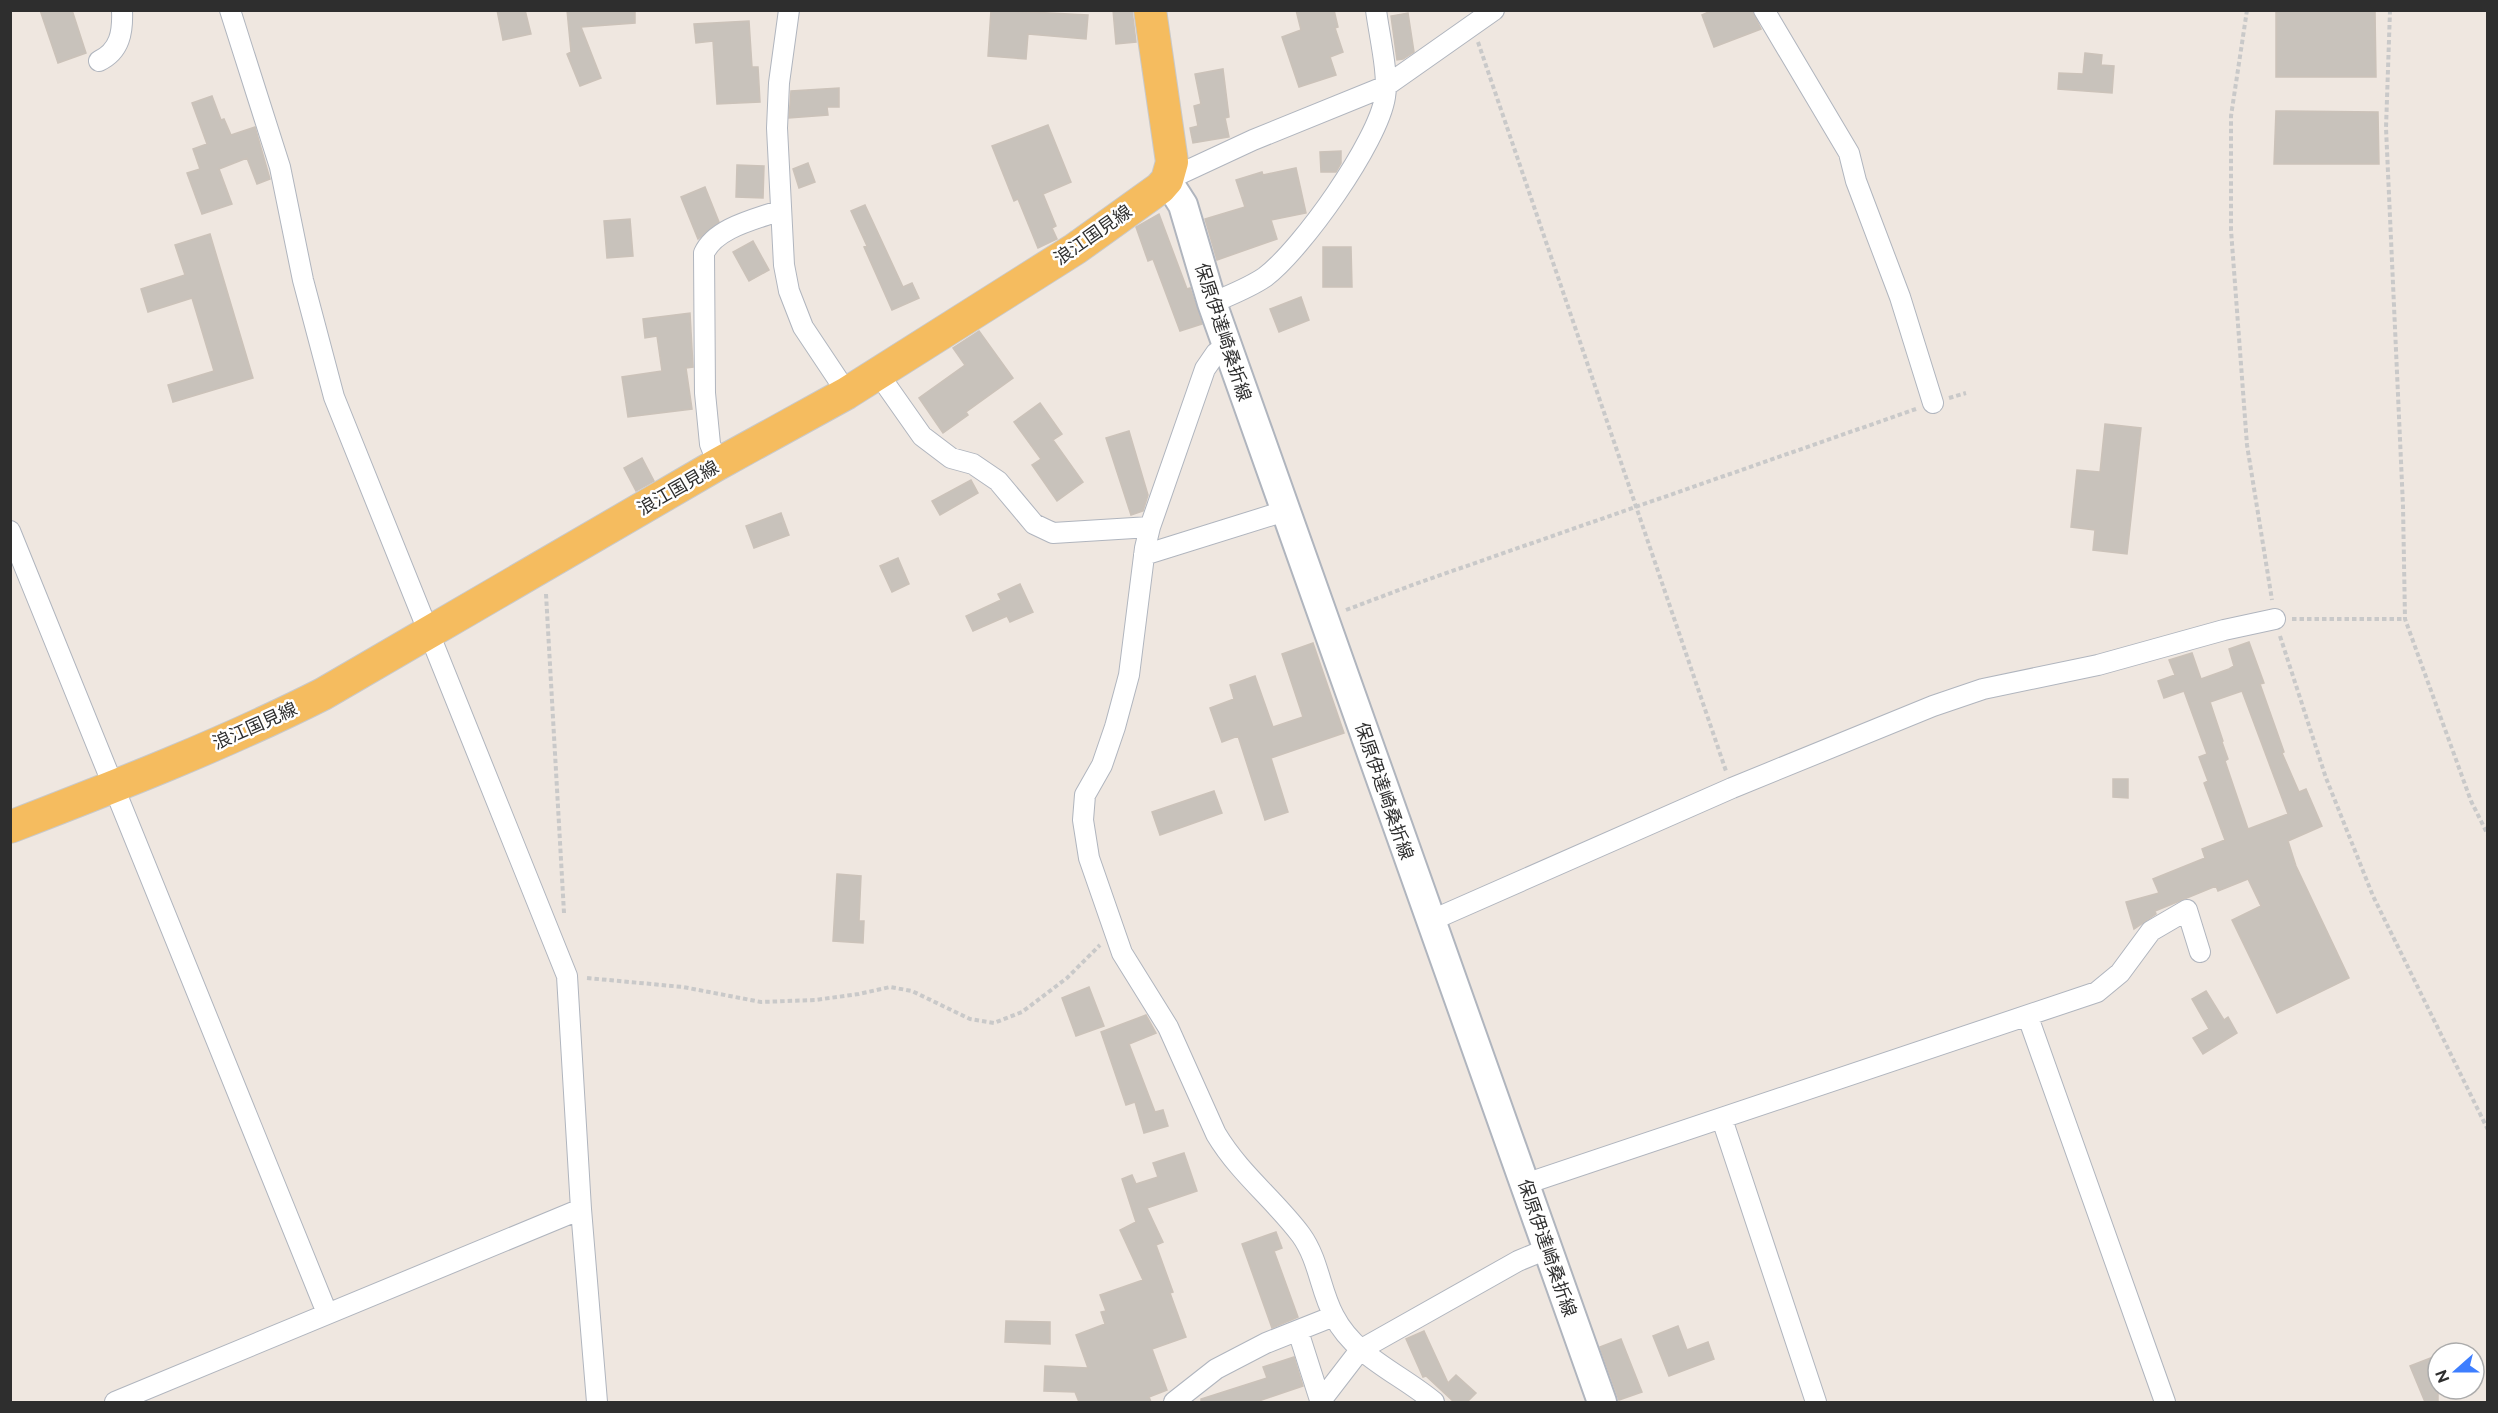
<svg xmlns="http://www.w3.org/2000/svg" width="2498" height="1413" viewBox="0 0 2498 1413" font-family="Raleway,'Noto Sans JP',sans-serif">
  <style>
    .building { fill: #c8c2bb; stroke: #cbc2b9; stroke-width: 1.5; fill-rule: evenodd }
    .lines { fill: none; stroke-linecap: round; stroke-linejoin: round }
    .minor-casing { stroke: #b0b5be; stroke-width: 22 }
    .secondary-casing { stroke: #b0b5be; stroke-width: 32 }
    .primary-casing { stroke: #c9c9c9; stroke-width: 34 }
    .path { stroke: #c9c9c9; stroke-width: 4; stroke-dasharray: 4.5 3; stroke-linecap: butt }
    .minor { stroke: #fff; stroke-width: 20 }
    .secondary { stroke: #fff; stroke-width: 28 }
    .primary { stroke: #f5bc5f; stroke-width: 32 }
    .labels { text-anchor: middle; stroke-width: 5; stroke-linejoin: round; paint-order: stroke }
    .street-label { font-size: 18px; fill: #2e2e2e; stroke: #fff }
  </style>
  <rect width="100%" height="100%" fill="#efe7e0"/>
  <path class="building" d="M40 10H72L86 53 58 63Z
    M497 10H525L531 34 503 40Z
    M567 10H635V23L581 27 601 78 580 86 567 54 571 52Z
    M991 10 1088 15 1086 39 1028 34 1026 59 988 56Z
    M1113 10H1132L1136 42 1116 44Z
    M1296 10H1334L1338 27 1335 28 1343 52 1330 57 1336 75 1299 87 1282 37 1301 30Z
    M1713 10H1752L1761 29 1714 47 1702 15Z
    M2276 10H2375L2376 77H2276Z
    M1408 13 1414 52 1403 59 1397 60 1391 16Z
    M749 21 752 67H758L760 102 717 104 713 41 696 43 694 24Z
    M2085 53 2102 55 2101 65 2114 66 2112 93 2058 89 2059 73 2083 74Z
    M1223 69 1229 117 1225 118 1229 137 1193 143 1190 128 1198 126 1194 106 1201 104 1195 74Z
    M839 88V107H827L828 115 789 118 791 91Z
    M212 96 221 120 224 119 231 135 255 127 270 179 257 184 247 158 219 169 232 204 202 214 187 173 200 169 193 149 207 144 192 103Z
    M2276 111 2378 112 2379 164H2274Z
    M1048 125 1071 182 1043 194 1056 226 1052 228 1057 239 1038 248 1018 199 1014 201 992 146Z
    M1341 151V163L1336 172H1321L1320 152Z
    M808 163 815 182 799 188 793 169Z
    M737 165 764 166 763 198 736 197Z
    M1296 168 1306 213 1271 220 1277 239 1217 260 1205 219 1245 207 1236 180 1262 172 1263 175Z
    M705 187 719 222 698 239 681 197Z
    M865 205 903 287 912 283 919 298 892 310 864 247 867 246 851 211Z
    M1159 214 1187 289 1190 288 1202 324 1180 331 1153 259 1148 261 1136 227Z
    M630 219 633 256 607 258 604 221Z
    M210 234 253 378 173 402 168 385 214 371 192 298 148 312 141 289 185 275 175 245Z
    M753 241 769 270 749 281 733 252Z
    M1323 247H1351L1352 287H1323Z
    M1301 297 1309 320 1279 332 1270 309Z
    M690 313 693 367 686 368 692 409 628 417 622 377 662 371 657 336 645 338 643 319Z
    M979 331 1013 378 966 412 968 415 943 433 919 398 965 365 953 348Z
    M1040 403 1062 434 1053 440 1083 482 1057 501 1032 465 1041 459 1014 422Z
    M2105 424 2141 428 2127 554 2093 550 2095 530 2071 527 2077 470 2100 472Z
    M1129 431 1148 495 1143 511 1131 515 1106 438Z
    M642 458 654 481 636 491 624 468Z
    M971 480 978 493 940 515 932 501Z
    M781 513 789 535 754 548 746 526Z
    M898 558 909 584 892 592 880 566Z
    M1020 584 1033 612 1010 622 1007 616 973 631 966 616 1001 600 998 594Z
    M2249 642 2264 683 2260 684 2284 752 2282 753 2299 792 2306 789 2322 826 2288 841 2296 866 2349 978 2277 1013 2232 920 2261 906 2248 879 2218 891 2216 886 2155 911 2156 914 2134 929 2126 902 2159 893 2153 879 2205 858 2202 849 2225 840 2204 783 2208 781 2199 757 2207 754 2184 691 2164 698 2158 681 2175 675 2169 660 2192 653 2201 679 2229 669 2234 666 2229 649ZM2242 691 2288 814 2248 829 2225 761 2228 759 2222 742 2223 741 2210 702Z
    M1313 643 1344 733 1271 758 1288 812 1265 820 1238 736 1222 742 1210 708 1234 699 1230 685 1255 676 1273 727 1303 717 1282 654Z
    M2113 779H2128V798L2113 797Z
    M1214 791 1222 813 1160 835 1152 812Z
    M837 874 861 876 859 921H864L863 943 833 941Z
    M1089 987 1104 1026 1076 1036 1062 998Z
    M2206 991 2224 1020 2228 1017 2237 1033 2203 1054 2193 1038 2209 1029 2192 999Z
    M1146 1015 1156 1033 1129 1044 1155 1112 1163 1110 1168 1126 1144 1133 1135 1102 1126 1105 1101 1032Z
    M1184 1153 1197 1191 1147 1208 1163 1242 1156 1245 1173 1292 1170 1293 1186 1337 1152 1349 1167 1390 1149 1397 1151 1402H1079L1075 1392 1044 1391 1045 1366 1088 1368 1076 1335 1105 1324 1101 1312 1106 1311 1100 1295 1143 1280 1120 1230 1136 1222 1122 1179 1132 1175 1136 1184 1158 1177 1153 1163Z
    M1276 1232 1282 1248 1274 1251 1298 1317 1272 1328 1242 1244Z
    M1006 1321 1050 1322V1344L1005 1342Z
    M1678 1326 1687 1350 1708 1342 1714 1359 1669 1376 1653 1336Z
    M1424 1331 1448 1383 1456 1375 1476 1393 1467 1402H1454L1426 1376 1423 1377 1406 1339Z
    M1621 1339 1642 1392 1619 1400 1600 1347Z
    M2438 1355V1402H2425L2410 1366Z
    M1294 1357 1303 1386 1256 1402H1201V1399L1267 1378 1263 1367Z"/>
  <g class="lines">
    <g class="minor-casing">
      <path id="minor" d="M230 10 280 167 303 280 334 397 567 976 581 1209 597 1402
        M789 10 779 83 777 128 784 265 789 291 803 327 847 393
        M1764 10 1849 153 1856 181 1900 297 1933 403
        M99 61C120 51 123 32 122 10
        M1167 180 1253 140 1386 86 1494 10
        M1212 303C1230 295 1249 288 1265 277 1302 249 1378 142 1385 97 1389 75 1379 34 1376 10
        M1227 345 1216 353 1205 369 1150 527 1145 548 1129 675 1115 727 1102 765 1085 795 1083 820 1089 858 1122 953 1168 1027 1216 1134C1240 1174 1274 1199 1301 1235 1319 1260 1320 1290 1334 1316 1355 1357 1401 1374 1434 1402
        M877 372 922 436 951 458 973 464 998 481 1034 524 1053 533 1150 527
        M718 464 710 444 705 393 704 253C716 227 757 219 781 210
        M10 531 327 1313
        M1144 555 1285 511
        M1430 921 1732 788 1933 706 1983 689 2098 665 2224 630 2275 619
        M2028 1017 2165 1402
        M1722 1119 1816 1402
        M1525 1184 2097 992 2120 973 2151 931 2187 910 2200 952
        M1298 1331 1320 1400
        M115 1402 581 1209
        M1174 1402 1216 1369 1266 1343 1334 1316
        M1320 1402 1360 1350 1518 1261 1547 1249"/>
    </g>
    <g class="secondary-casing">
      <path id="secondary" d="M1167 180 1183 205 1212 303 1602 1402"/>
    </g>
    <g class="primary-casing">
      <path id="primary" d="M10 827C116 786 222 745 323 694L718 464 847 393 1075 249 1160 188 1167 180 1172 162 1150 10"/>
    </g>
    <path class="path" d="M2247 10 2231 116V230L2247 445 2272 600
      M2390 10 2386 128 2403 506 2405 619 2471 801 2488 835
      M1478 42 1726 771
      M1949 398 1966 393
      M546 594 564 913
      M1346 610 1415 584 1916 409
      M2292 619H2405
      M2280 636 2326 778 2373 896 2488 1130
      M587 978 683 987 761 1002 815 1000 859 994 890 987 912 991 970 1019 994 1023 1022 1012 1067 978 1100 945"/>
    <use href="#minor" class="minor"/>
    <use href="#secondary" class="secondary"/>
    <use href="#primary" class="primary"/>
  </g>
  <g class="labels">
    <g class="street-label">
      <text transform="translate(1093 235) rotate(-35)" y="6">浪江国見線</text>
      <text transform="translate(1223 332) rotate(72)" y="6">保原伊達崎桑折線</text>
      <text transform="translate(678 488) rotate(-30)" y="6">浪江国見線</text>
      <text transform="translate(255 726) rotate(-24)" y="6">浪江国見線</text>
      <text transform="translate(1384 791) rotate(71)" y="6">保原伊達崎桑折線</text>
      <text transform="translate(1547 1248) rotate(71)" y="6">保原伊達崎桑折線</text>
    </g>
  </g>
  <rect width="2498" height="1413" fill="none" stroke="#2e2e2e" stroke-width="24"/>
  <g transform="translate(2456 1371) rotate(249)"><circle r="28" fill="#ffffff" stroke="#ababab" stroke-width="1.5"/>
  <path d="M0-4.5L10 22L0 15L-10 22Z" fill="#3d7eff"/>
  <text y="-9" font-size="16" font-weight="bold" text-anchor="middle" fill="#2e2e2e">N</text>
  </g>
</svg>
